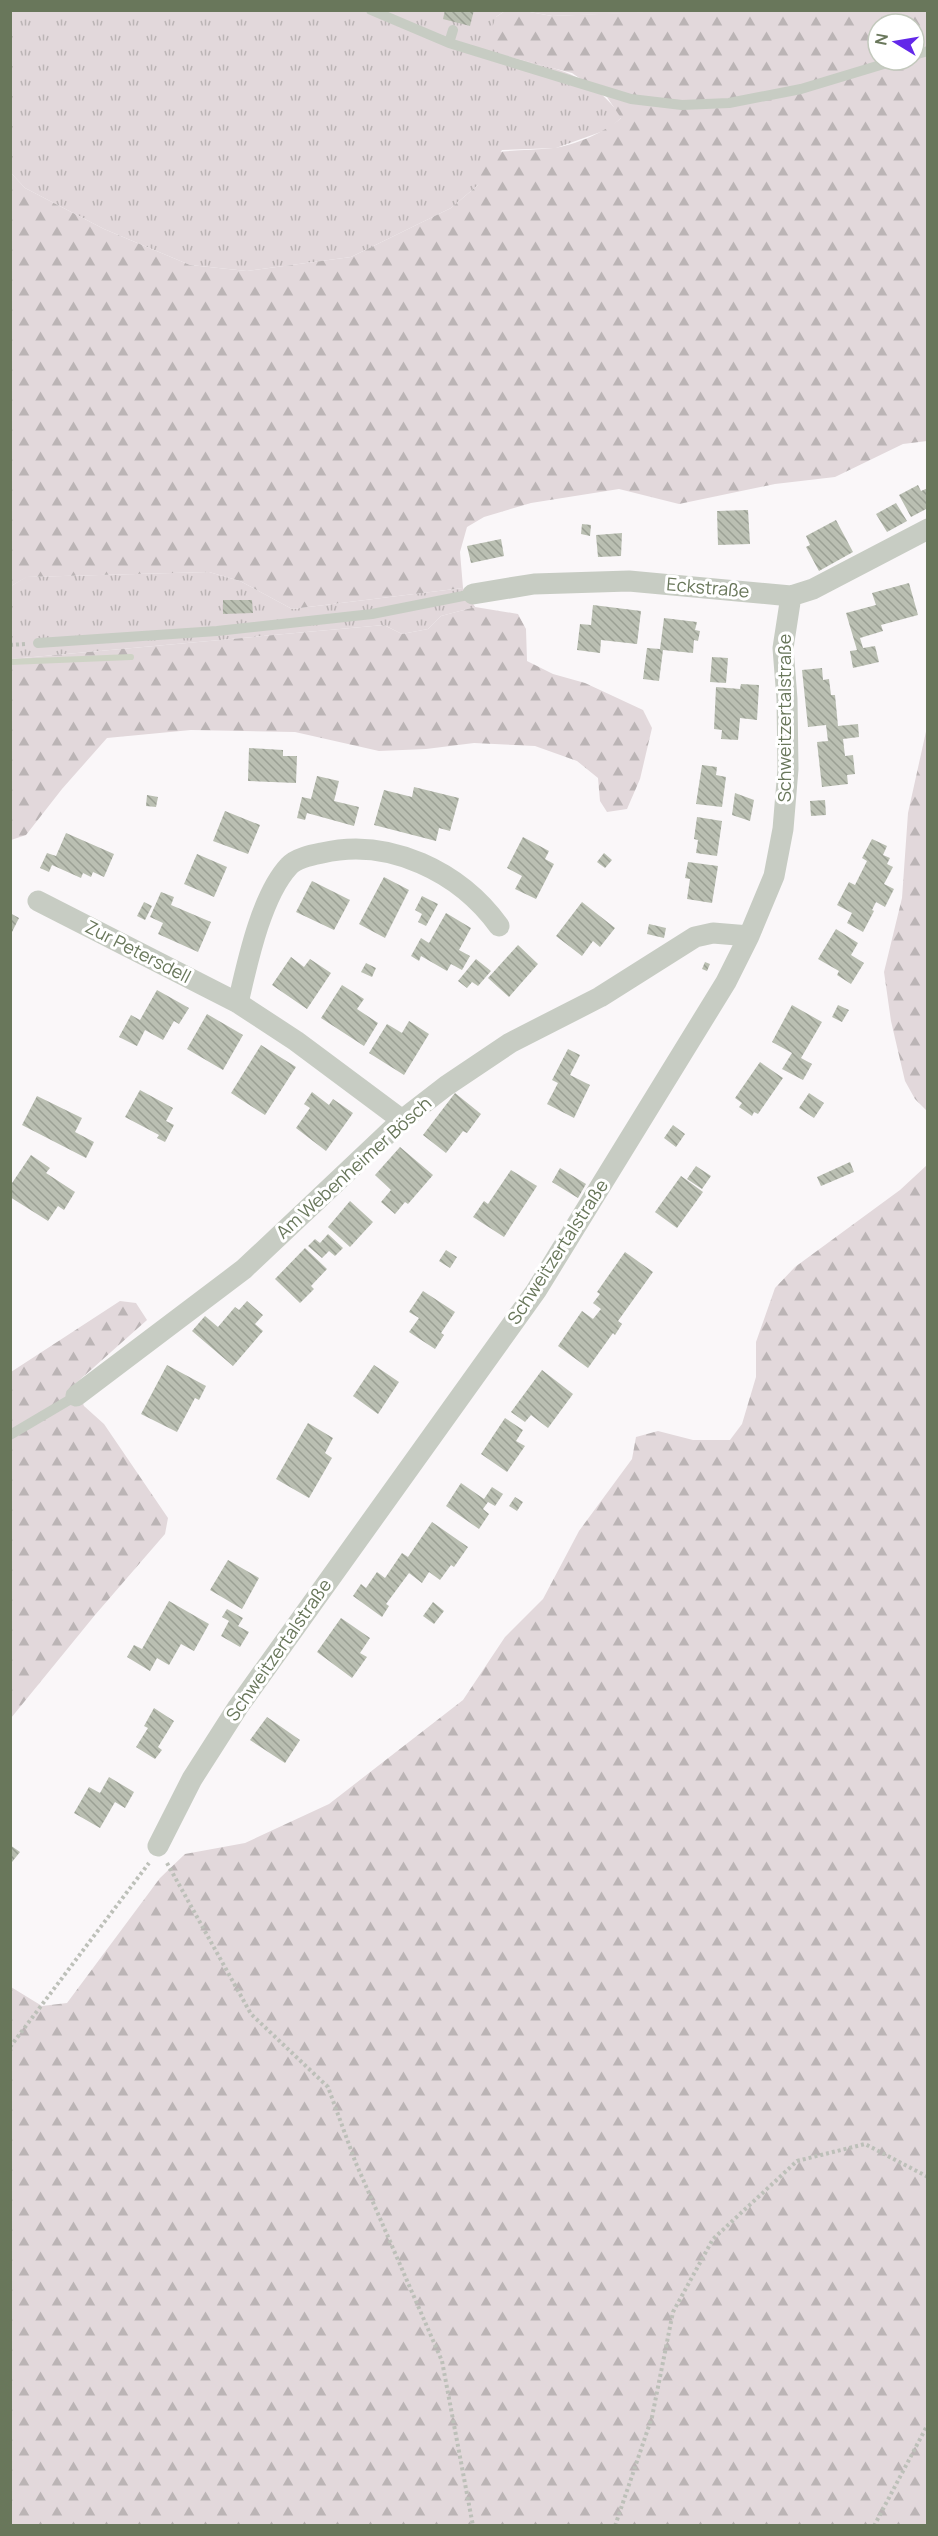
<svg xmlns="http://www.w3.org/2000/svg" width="938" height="2536" viewBox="0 0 938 2536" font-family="Manrope,sans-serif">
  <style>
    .grass { fill: url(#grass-tufts) }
    .forest { fill: url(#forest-firs); fill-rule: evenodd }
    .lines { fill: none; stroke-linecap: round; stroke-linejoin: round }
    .stream { stroke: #ced3c5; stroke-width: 6 }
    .building { fill: url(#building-back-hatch) }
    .path { stroke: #bdc0b9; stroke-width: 4; stroke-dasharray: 3 3; stroke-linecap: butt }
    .lane { stroke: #c7ccc3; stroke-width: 10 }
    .street { stroke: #c7ccc3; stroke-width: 21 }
    .labels { text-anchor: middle; stroke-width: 6; stroke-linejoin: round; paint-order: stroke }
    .street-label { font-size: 18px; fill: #69775b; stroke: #fff }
  </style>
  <defs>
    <pattern id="grass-tufts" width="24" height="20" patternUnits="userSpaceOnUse" patternTransform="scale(1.5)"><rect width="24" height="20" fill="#e2d8db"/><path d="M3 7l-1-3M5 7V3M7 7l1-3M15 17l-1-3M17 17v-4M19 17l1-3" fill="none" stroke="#bbb4b5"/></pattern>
    <pattern id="forest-firs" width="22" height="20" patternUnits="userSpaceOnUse" patternTransform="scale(1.5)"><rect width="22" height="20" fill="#e2d8db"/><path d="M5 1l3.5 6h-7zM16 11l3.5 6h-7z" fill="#bbb4b5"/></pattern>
    <pattern id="building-back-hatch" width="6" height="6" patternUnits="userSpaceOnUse" patternTransform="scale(1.5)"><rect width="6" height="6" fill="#babfb2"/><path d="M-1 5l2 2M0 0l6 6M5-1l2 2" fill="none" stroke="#9ba094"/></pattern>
  </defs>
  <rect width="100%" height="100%" fill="#faf7f9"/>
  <path class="grass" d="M11 11H505L496 17 502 55C555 69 587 70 622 117L609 129 556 148 502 150 478 185 451 208 351 257 247 271 190 265 104 229 25 188 11 173Z
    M524 11H691L552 16Z
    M209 572 240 581 292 609 463 588 475 607 441 616 428 629 402 634 384 625 11 659V586L26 577Z"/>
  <path class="forest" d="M691 10 927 11V441L903 444 835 477 775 484 679 504 619 489 531 503 484 517 467 527 460 552 463 588 292 609 240 581 209 572 27 577 11 586V173L25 188 104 229 190 265 247 271 351 257 451 208 478 185 483 155C507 149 529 151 553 148 574 146 607 131 621 118L607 97 572 73 502 55 486 44 496 17 505 11H524L552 16ZM878 24H914V60H878Z
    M475 607 518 614 526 629 527 661 553 674 585 683 643 710 652 728 640 779 627 809 607 812 600 801 598 778 577 761 535 746 474 743 426 749 379 751 295 732 191 730 107 738 62 789 26 835 11 840V659L384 625 402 634 428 629 441 616Z
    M927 727V1111L915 1099 905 1081 891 1021 884 972 902 898 908 813Z
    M927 1165V2525H11V1987L42 2006 67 2003 160 1878 185 1854 245 1843 329 1804 463 1700 505 1637 543 1599 579 1531 632 1459 636 1437 658 1431 693 1440H730L742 1424 756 1377V1342L775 1288 795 1267 900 1190Z
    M120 1301 136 1303 147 1320 75 1384 84 1406 104 1424 168 1518 165 1534 95 1615 11 1718V1372Z"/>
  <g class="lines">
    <path class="stream" d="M10 662 131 657"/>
  </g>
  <path class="building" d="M445 10H474L470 26 443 19Z
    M918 485 921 491 928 488V508L911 517 899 495Z
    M896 503 907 521 887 532 876 514Z
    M748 510 750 544 718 545 717 511Z
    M836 520 853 552 819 571 806 547 810 545 806 536Z
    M582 524 591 525 590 536 581 534Z
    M622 533 621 556 598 557 596 535Z
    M501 539 504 556 471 563 467 546Z
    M909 583 918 615 881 625 883 631 860 638 863 648 875 646 879 662 853 668 850 651 857 650 846 613 876 605 872 593Z
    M223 600H252L253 613 223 614Z
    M593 605 641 611 637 644 601 640 600 653 577 650 580 624 591 625Z
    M664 618 697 622 695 630 700 631 698 641 694 640 693 653 663 650 659 681 643 679 647 648 660 649Z
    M712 657 728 658 726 683 710 682Z
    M822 668 823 680 829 679 831 695H835L838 726 858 724 859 737 843 739 845 756 853 755 855 774 847 775 848 784 822 787 817 742 828 741 826 725 808 727 802 670Z
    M741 684 759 685 757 720 740 718 738 740 721 739 722 730 714 729 716 687 740 689Z
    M249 748 283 750V756H297L296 783 248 781Z
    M702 765 717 767 716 775 726 777 722 807 696 804Z
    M317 776 339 781 334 801 359 807 354 826 307 813 305 820 297 818 302 797 311 799Z
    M414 787 459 798 450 831 439 828 436 841 374 825 384 790 412 797Z
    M735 793 754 800 750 821 732 815Z
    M147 795 158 797 156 807 146 806Z
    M825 800 826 815 811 816 810 801Z
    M225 811 260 825 248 854 213 841Z
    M697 817 722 821 717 856 696 853 698 840 694 839Z
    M66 833 114 854 104 877 93 872 91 877 83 873 81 878 52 865 49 872 40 868 47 853 56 856Z
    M523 837 549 851 545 859 554 864 536 899 515 889 522 876 507 868Z
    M872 839 887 846 883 855 890 858 887 864 893 867 884 884 894 889 885 907 876 902 872 910 874 911 863 932 847 923 852 913 837 905 849 882 855 885 867 861 862 858Z
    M604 853 612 860 605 868 597 862Z
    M197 854 227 867 214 897 184 884Z
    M688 862 718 866 712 903 687 899 690 879 685 878Z
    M384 877 409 890 385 938 359 924Z
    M312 881 350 900 334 930 296 912Z
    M161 892 174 897 171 905 211 922 198 952 158 934 163 923 150 917Z
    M422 896 438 904 426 926 418 922 422 914 415 910Z
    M144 902 152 906 145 920 137 916Z
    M582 902 615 928 600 947 593 941 582 956 556 936Z
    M10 913 19 918 10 936Z
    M446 913 471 928 459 950 470 956 462 970 451 964 447 971 421 956 419 961 411 956 421 938 429 943Z
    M649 924 666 928 664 938 647 934Z
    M836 929 858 943 851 955 864 963 851 984 837 975 839 971 818 959Z
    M518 945 538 964 509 997 488 978Z
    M291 957 304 967 310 959 331 973 307 1009 272 985Z
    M476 959 491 971 478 986 472 982 467 988 458 981Z
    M705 962 710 964 707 971 702 969Z
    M366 963 376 968 372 977 361 972Z
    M342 985 364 999 357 1009 378 1023 364 1046 321 1018Z
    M157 990 189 1008 179 1024 174 1021 163 1040 145 1030 137 1046 119 1037 131 1015 140 1020Z
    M792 1005 822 1022 801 1058 812 1064 803 1080 782 1069 792 1053 772 1042Z
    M838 1005 849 1010 842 1022 832 1017Z
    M207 1014 243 1035 223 1070 187 1049Z
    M409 1021 429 1034 404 1075 369 1053 387 1024 402 1033Z
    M261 1045 296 1067 265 1115 231 1093Z
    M568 1049 580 1055 570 1075 590 1085 574 1118 547 1104 558 1083 552 1080Z
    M760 1062 783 1078 758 1114 754 1112 752 1116 739 1107 742 1103 735 1098Z
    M140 1090 173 1108 166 1121 174 1125 165 1142 157 1138 159 1135 125 1117Z
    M312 1092 329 1105 333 1099 353 1113 326 1151 296 1128 310 1108 304 1104Z
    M455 1093 481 1114 467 1133 463 1131 446 1153 423 1135Z
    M809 1093 824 1103 814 1118 799 1108Z
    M37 1096 82 1118 75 1132 94 1142 86 1158 22 1125Z
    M673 1125 685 1134 676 1147 664 1138Z
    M400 1147 433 1175 408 1204 405 1202 395 1214 381 1202 391 1190 375 1175Z
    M31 1155 50 1168 46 1173 75 1192 64 1210 58 1206 48 1221 10 1197V1186Z
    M850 1162 854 1172 821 1186 817 1177Z
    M696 1166 711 1176 702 1189 687 1179Z
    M560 1168 586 1184 578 1198 552 1182Z
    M511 1170 537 1186 504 1237 473 1217 484 1201 488 1204Z
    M681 1176 703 1192 677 1228 655 1212Z
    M350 1201 373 1222 350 1247 328 1227Z
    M328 1234 343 1248 335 1256 329 1251 322 1258 308 1246 315 1239 320 1243Z
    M305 1248 327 1269 311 1286 314 1289 300 1303 275 1279Z
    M446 1250 457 1257 450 1268 439 1261Z
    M625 1252 653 1272 618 1321 622 1324 615 1335 613 1333 588 1368 558 1346 582 1311 593 1319 601 1309 593 1303 600 1294 597 1292Z
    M423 1291 455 1312 441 1333 444 1335 435 1349 409 1332 419 1318 409 1312Z
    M247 1301 263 1315 255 1324 263 1331 233 1366 192 1331 205 1316 218 1327 235 1307 239 1310Z
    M167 1365 206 1386 199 1400 195 1398 177 1432 141 1414Z
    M374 1365 399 1382 378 1414 353 1396Z
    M542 1370 573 1394 548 1428 531 1415 525 1422 511 1412Z
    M505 1418 523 1430 516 1441 525 1446 507 1472 481 1454Z
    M308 1423 333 1438 325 1453 332 1458 309 1498 276 1479Z
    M461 1483 484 1499 492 1487 503 1494 495 1506 488 1502 483 1509 489 1514 479 1529 446 1506Z
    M515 1497 523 1502 517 1511 509 1506Z
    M432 1522 468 1547 454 1567 451 1565 440 1580 429 1572 422 1583 409 1573 386 1604 389 1606 382 1617 353 1596 361 1584 366 1588 377 1572 385 1578 402 1553 408 1557Z
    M228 1560 259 1578 242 1609 210 1590Z
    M169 1601 209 1624 194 1651 181 1644 169 1665 157 1658 150 1671 127 1657 134 1645 142 1649Z
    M433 1602 444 1611 434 1624 423 1616Z
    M227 1609 243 1618 238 1626 249 1632 240 1647 221 1636 229 1621 222 1617Z
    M341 1618 370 1638 360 1653 367 1657 352 1678 317 1652Z
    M154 1708 174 1721 158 1747 162 1750 155 1759 136 1747 148 1728 144 1726Z
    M267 1717 300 1740 285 1763 250 1740Z
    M109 1777 134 1792 125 1808 115 1802 100 1828 74 1813 89 1787 100 1793Z
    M10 1845 20 1852 12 1862 10 1861Z"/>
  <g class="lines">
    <path class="path" d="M10 645 25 644
      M167 1863 251 2014 328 2087 355 2161 442 2361 473 2526
      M10 2047 149 1863
      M615 2526 652 2417 673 2312 713 2239 797 2161 865 2144 928 2177
      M874 2526 928 2424"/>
    <path class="lane" d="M371 10 449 43 631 99 682 105 729 103 801 89 897 60
      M449 43 453 30
      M914 55 928 51
      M38 643 217 631 372 614 473 594
      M10 1435 76 1396"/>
    <path class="street" d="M473 594 534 584 629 581 791 596 813 589 928 529
      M38 901 238 1003 296 1041 402 1120
      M238 1003C247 964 261 896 289 866 296 858 312 855 322 853 389 837 460 872 499 926
      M76 1396 244 1269 402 1120 446 1086 510 1043 600 997 695 937 713 933 749 936
      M158 1846 192 1779 238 1707 536 1291 726 982 749 936 774 876 783 829 788 769 787 699 783 648 791 596"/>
  </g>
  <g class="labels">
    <g class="street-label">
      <text transform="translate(708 588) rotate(5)" y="6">Eckstraße</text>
      <text transform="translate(785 718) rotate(-90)" y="6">Schweitzertalstraße</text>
      <text transform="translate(138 952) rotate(27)" y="6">Zur Petersdell</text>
      <text transform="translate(354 1168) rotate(-42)" y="6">Am Webenheimer Bösch</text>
      <text transform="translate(558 1252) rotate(-57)" y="6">Schweitzertalstraße</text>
      <text transform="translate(279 1650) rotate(-55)" y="6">Schweitzertalstraße</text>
    </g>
  </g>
  <rect width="938" height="2536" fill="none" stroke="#69775b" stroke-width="24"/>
  <g transform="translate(896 42) rotate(281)"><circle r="28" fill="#ffffff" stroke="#c3c9bd" stroke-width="1.5"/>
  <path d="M0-4.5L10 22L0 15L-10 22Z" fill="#6328e9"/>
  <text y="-9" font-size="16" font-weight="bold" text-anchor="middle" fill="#69775b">N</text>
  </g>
</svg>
